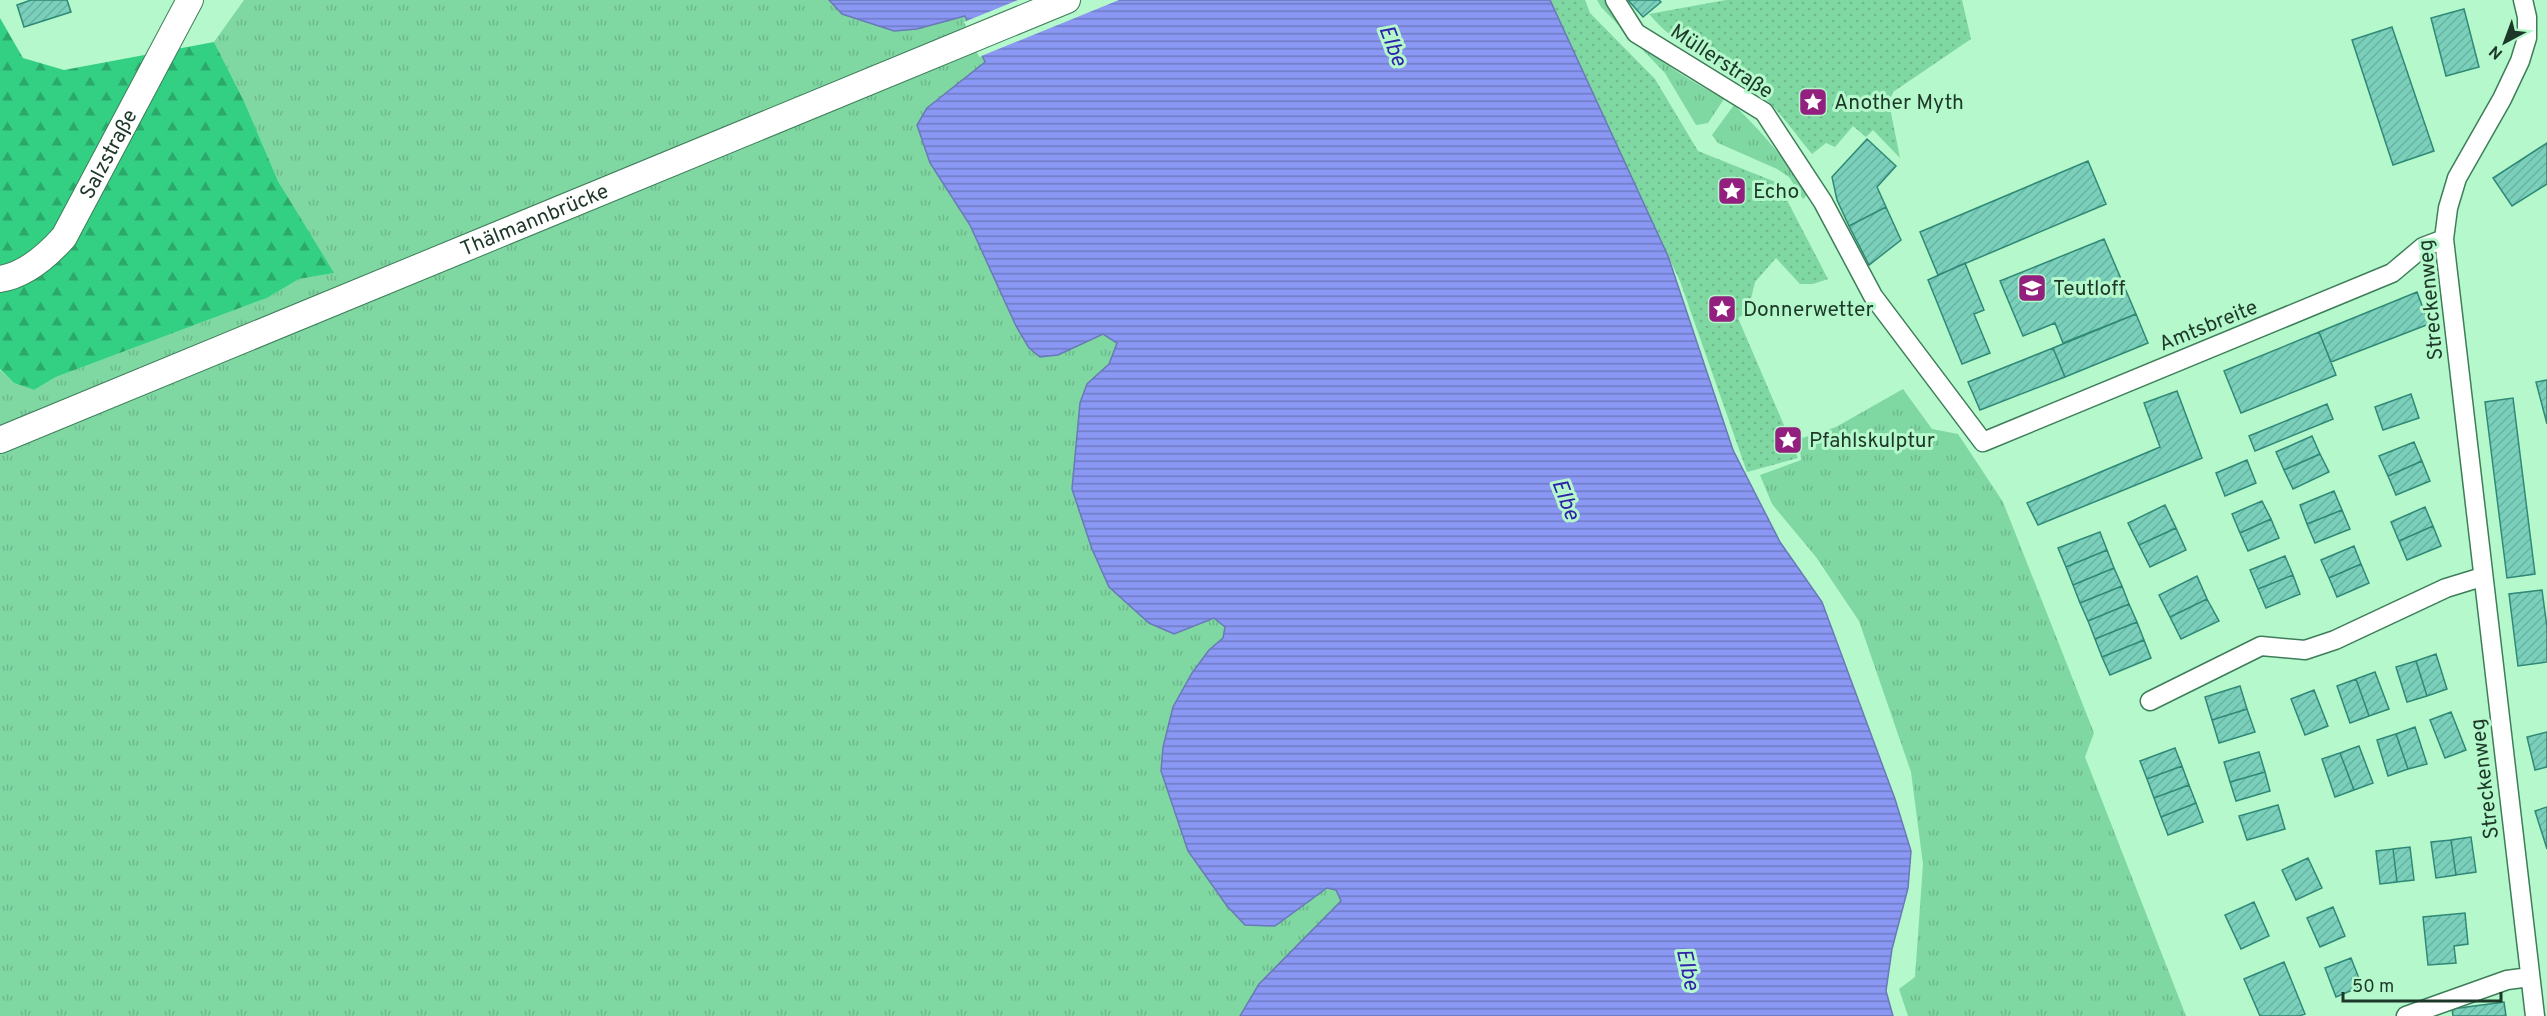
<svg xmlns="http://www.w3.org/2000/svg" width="2547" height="1016" viewBox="0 0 2547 1016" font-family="Overpass,sans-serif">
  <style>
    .grass { fill: url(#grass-tufts) }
    .forest { fill: url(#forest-firs) }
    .park { fill: url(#park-dots) }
    .water { fill: url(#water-rules); stroke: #697ab6; stroke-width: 1.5 }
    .pier { fill: #b4f8cc }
    .building { fill: url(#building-hatch); stroke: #308976; stroke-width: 1.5 }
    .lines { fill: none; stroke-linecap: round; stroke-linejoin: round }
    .street-casing { stroke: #3d7e58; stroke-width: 21 }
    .secondary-casing { stroke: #3d7e58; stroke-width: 28 }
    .street { stroke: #fff; stroke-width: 18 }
    .secondary { stroke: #fff; stroke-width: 26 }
    .labels { text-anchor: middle; stroke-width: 6; stroke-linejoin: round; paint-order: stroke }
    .street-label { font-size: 21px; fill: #1d3828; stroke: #b4f8cc }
    .poi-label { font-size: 21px; fill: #1d3828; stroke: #b4f8cc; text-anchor: start }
    .water-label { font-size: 22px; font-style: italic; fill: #3123a9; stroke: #b4f8cc }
  </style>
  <defs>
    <pattern id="grass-tufts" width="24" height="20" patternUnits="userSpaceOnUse" patternTransform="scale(1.5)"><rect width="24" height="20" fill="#7fd7a2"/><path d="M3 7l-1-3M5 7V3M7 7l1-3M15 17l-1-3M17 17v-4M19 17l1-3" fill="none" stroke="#6db98c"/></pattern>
    <pattern id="forest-firs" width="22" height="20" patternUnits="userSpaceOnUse" patternTransform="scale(1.5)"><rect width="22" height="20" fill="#33cf82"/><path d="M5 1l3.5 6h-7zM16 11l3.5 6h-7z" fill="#2ba96a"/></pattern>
    <pattern id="park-dots" width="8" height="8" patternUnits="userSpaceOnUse" patternTransform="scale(1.5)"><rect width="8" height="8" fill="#7fd7a2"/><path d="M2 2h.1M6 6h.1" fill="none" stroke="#6db98c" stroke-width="1.8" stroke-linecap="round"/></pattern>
    <pattern id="water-rules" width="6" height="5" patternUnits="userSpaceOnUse" patternTransform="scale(1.5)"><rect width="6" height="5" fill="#8a97f3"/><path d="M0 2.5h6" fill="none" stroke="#707cc5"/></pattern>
    <pattern id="building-hatch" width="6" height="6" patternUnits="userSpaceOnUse" patternTransform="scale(1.5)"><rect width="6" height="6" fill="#7ad0bb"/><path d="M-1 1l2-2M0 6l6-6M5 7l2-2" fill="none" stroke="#69b3a1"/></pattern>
  </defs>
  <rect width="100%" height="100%" fill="#b4f8cc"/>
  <path class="grass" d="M244 0H829L842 14 894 31 917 29 965 16 985 62 930 163 970 225 1016 326 1058 355 1103 334 1117 343 1109 364 1087 384 1080 403 1072 489 1092 549 1109 587 1214 618 1225 626 1223 638 1209 650 1192 672 1173 707 1161 771 1188 851 1275 926 1327 888 1336 890 1341 901 1259 984 1240 1016H0V370L14 383 34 390 56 377 267 298 299 279 333 273 278 181 244 101 214 42Z
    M1597 0H1605C1638 50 1673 71 1724 99L1708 123 1696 125 1665 73 1601 7Z
    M1734 105C1762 132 1787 161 1808 194L1803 199 1789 177 1777 169 1718 143 1712 135Z
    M1903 389 1932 429 1958 434 2003 502 2094 733 2085 757 2186 1016H1908L1899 989 1915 977 1923 864 1911 772 1859 621 1816 557 1772 504 1760 475 1801 460 1799 439 1836 427Z"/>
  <path class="forest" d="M0 18 23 58 64 70 214 42 244 101 278 181 334 273 299 279 267 298 56 377 34 390 14 383 0 369Z"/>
  <path class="park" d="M1544 0H1585L1590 13 1655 79 1698 151 1778 183 1828 279 1813 284H1800L1776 258 1755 282 1748 311 1738 318 1798 458 1747 472 1680 281Z
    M1726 0H1962L1971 39 1893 92 1889 103 1900 158 1873 130 1866 137 1853 126 1835 147 1826 143 1812 154C1796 135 1780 111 1761 95 1723 65 1681 52 1649 14Z"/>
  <path class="water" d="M829 0H1550L1668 256 1733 450 1780 542 1822 602 1895 799 1911 851 1908 888 1892 949 1886 991 1893 1016H1240L1259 984 1341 901 1336 890 1327 888 1275 926 1245 925 1227 906 1188 851 1161 771 1163 747 1173 707 1192 673 1209 650 1223 638 1225 627 1214 618 1174 634 1149 623 1109 587 1092 549 1072 489 1080 403 1087 384 1109 364 1117 343 1103 334 1058 355 1040 357 1029 348 1016 326 970 225 930 163 917 125 927 108 985 62 965 16 917 29 894 31 842 14Z"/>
  <path class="pier" d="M1018 0H1119L979 57 964 22Z"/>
  <path class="building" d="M31 0H67L71 12 24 27 17 5Z
    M1628 0H1659L1661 2 1643 17Z
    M2464 9 2479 67 2446 76 2431 18Z
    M2392 27 2434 151 2393 165 2352 40Z
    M1867 139 1896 166 1877 187 1886 207 1849 226 1837 200 1832 177Z
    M2547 143V184L2512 206 2493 178Z
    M2088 161 2106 204 1938 275 1920 232Z
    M1886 207 1901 240 1869 265 1849 226Z
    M2104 239 2136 314 2063 343 2055 323 2023 336 2000 281Z
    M1965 263 1984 310 1974 314 1990 353 1962 364 1928 280Z
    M2417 292 2429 324 2331 362 2319 332Z
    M2136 314 2148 343 2065 377 2053 348Z
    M2319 332 2336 375 2241 413 2224 371Z
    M2053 348 2065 377 1980 410 1968 382Z
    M2547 380V424L2536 382Z
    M2177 391 2202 458 2038 525 2027 503 2160 447 2144 403Z
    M2411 394 2419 418 2383 430 2375 407Z
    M2513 398 2535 574 2507 578 2485 402Z
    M2327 404 2333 419 2255 451 2249 436Z
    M2312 436 2320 454 2284 470 2276 452Z
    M2414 442 2422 461 2388 476 2379 456Z
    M2320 454 2329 472 2293 489 2284 470Z
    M2247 460 2256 483 2225 496 2216 473Z
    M2422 461 2430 481 2396 495 2388 476Z
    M2334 491 2342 510 2307 524 2300 505Z
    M2262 501 2271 519 2240 533 2232 514Z
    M2165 505 2176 528 2139 545 2128 523Z
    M2425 507 2433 526 2399 541 2391 522Z
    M2342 510 2350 529 2315 543 2307 524Z
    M2271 519 2279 538 2248 551 2240 533Z
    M2433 526 2441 546 2407 560 2399 541Z
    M2176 528 2186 550 2150 567 2139 545Z
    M2100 532 2107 550 2066 567 2058 548Z
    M2354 546 2361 564 2329 578 2321 560Z
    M2107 550 2114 568 2073 585 2066 567Z
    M2285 556 2293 575 2258 589 2250 570Z
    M2361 564 2369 583 2337 597 2329 578Z
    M2114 568 2122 586 2080 603 2073 585Z
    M2293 575 2300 594 2266 608 2258 589Z
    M2197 576 2207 599 2170 617 2159 595Z
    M2122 586 2129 604 2088 621 2080 603Z
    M2542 590 2547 627V662L2518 666 2509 594Z
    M2207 599 2219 621 2181 639 2170 617Z
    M2129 604 2137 622 2095 639 2088 621Z
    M2137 622 2144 640 2102 657 2095 639Z
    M2144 640 2151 658 2110 675 2102 657Z
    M2436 654 2447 689 2427 696 2416 661Z
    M2416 661 2427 696 2407 702 2396 667Z
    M2375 672 2389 709 2369 716 2356 679Z
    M2356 679 2369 716 2350 723 2337 686Z
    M2240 686 2247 709 2212 720 2205 697Z
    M2314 690 2328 726 2305 735 2291 699Z
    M2247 709 2255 732 2219 743 2212 720Z
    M2451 712 2466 750 2445 758 2430 720Z
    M2415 727 2427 764 2408 769 2396 734Z
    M2547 732V767L2535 770 2527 737Z
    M2396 734 2408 769 2388 776 2377 740Z
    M2359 746 2373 783 2354 790 2340 753Z
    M2175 748 2182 766 2147 779 2140 761Z
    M2259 752 2265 772 2230 782 2224 762Z
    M2340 753 2354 790 2335 797 2322 759Z
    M2182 766 2189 785 2154 798 2147 779Z
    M2265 772 2270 791 2236 801 2230 782Z
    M2189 785 2196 803 2161 817 2154 798Z
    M2196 803 2203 822 2168 835 2161 817Z
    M2278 805 2285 829 2247 840 2239 816Z
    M2547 807V849L2535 811Z
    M2471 837 2476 872 2456 875 2451 840Z
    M2451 840 2456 875 2436 878 2431 842Z
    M2410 847 2414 880 2397 882 2393 849Z
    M2393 849 2397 882 2380 884 2376 851Z
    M2308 858 2322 888 2296 900 2282 870Z
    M2254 902 2269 936 2241 949 2225 915Z
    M2333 907 2345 936 2320 947 2307 918Z
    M2465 913 2468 944 2454 946 2456 963 2428 965 2423 917Z
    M2351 958 2362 986 2336 997 2325 968Z
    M2284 962 2305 1014 2299 1016H2260L2244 979Z
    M2504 1002 2506 1016H2453L2452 1009Z"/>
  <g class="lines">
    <g class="street-casing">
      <path id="street" d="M1615 0 1636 33 1764 112 1823 202 1873 296 1983 442 2392 273 2423 247 2444 239
        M2523 0 2527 17V38L2520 61 2502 99 2457 178 2448 208 2444 239 2535 1016
        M2150 701 2261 646 2305 650 2335 640 2446 588 2482 577
        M2406 1016 2507 980 2530 977"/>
    </g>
    <g class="secondary-casing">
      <g id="secondary">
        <path id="s1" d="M0 279C25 275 48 255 64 237L190 0"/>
        <path id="s2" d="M0 440 1067 0"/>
      </g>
    </g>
    <use href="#street" class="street"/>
    <use href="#secondary" class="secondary"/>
  </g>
  <defs>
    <g id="sight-square" transform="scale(1.5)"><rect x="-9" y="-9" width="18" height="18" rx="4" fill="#93207f" stroke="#b4f8cc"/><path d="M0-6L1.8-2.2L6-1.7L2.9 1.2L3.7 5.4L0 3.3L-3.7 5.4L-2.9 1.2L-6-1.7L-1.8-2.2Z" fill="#fff"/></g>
    <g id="school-square" transform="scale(1.5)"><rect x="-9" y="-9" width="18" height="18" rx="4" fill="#93207f" stroke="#b4f8cc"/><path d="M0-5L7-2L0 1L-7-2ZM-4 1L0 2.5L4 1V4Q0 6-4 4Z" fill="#fff"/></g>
  </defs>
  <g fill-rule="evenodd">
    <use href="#sight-square" x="1813" y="102"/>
    <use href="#sight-square" x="1732" y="191"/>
    <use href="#school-square" x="2032" y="288"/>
    <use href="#sight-square" x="1722" y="309"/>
    <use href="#sight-square" x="1788" y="440"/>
  </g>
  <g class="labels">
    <g class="street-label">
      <text transform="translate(1722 61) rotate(33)" y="7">Müllerstraße</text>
      <text dy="7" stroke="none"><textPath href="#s1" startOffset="172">Salzstraße</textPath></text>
      <text dy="7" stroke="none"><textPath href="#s2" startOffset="578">Thälmannbrücke</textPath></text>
      <text transform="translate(2430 300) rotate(-95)" y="7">Streckenweg</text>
      <text transform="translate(2208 325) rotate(-22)" y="7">Amtsbreite</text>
      <text transform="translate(2484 779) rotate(-97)" y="7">Streckenweg</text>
    </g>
    <g class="poi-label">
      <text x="1834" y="109">Another Myth</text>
      <text x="1753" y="198">Echo</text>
      <text x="2053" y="295">Teutloff</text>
      <text x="1743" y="316">Donnerwetter</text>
      <text x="1809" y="447">Pfahlskulptur</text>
    </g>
    <g class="water-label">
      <text transform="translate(1394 45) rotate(69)" y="8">Elbe</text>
      <text transform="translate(1567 499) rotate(69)" y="8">Elbe</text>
      <text transform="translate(1689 969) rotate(78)" y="8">Elbe</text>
    </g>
  </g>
  <g transform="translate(2505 42) rotate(221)" stroke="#b4f8cc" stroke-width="4.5" paint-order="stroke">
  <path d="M0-4.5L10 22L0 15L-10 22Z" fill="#1d3828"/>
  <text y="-9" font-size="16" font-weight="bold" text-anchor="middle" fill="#1d3828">N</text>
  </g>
  <path d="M2343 992v9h158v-9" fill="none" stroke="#1d3828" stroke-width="3"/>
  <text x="2352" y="992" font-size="18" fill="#1d3828" stroke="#b4f8cc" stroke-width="4.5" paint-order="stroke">50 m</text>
</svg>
